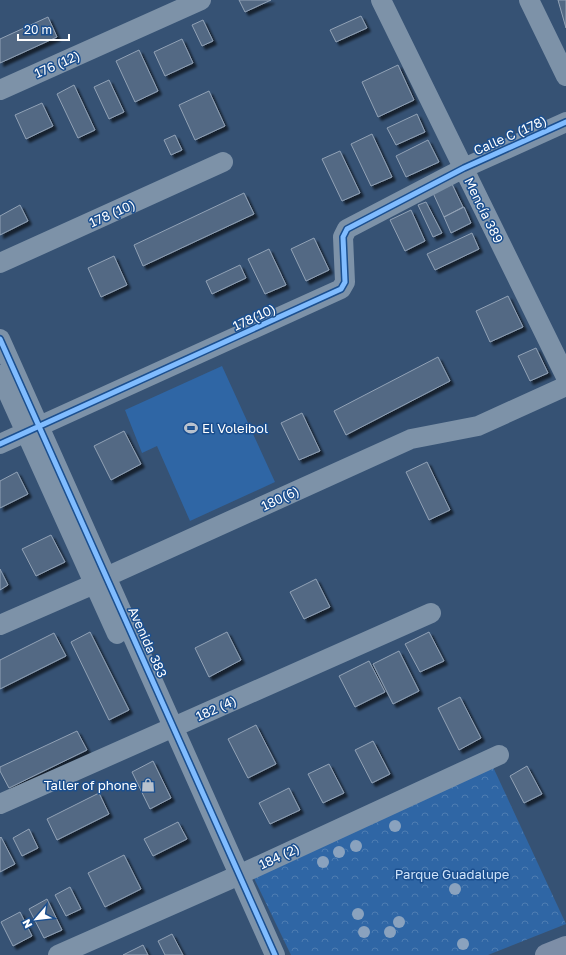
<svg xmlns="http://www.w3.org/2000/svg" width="566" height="955" viewBox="0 0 566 955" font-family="'Golos Text',sans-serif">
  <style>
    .grass { fill: #2f66a5 }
    .forest { fill: url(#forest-crowns) }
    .building { fill: #526984; stroke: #92a2b6; filter: url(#shadow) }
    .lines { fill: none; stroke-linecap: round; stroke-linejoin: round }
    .minor { stroke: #7d92a8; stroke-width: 20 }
    .primary { stroke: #7d8ea7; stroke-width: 22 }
    .cycleway-casing { stroke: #1b4f8f; stroke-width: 8 }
    .cycleway { stroke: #80bcff; stroke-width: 5 }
    .tree { fill: #8aa2be }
    .labels { text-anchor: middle; stroke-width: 3; stroke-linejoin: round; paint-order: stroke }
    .street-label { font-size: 13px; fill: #fff; stroke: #1b4f8f }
    .poi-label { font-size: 13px; fill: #fff; stroke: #1b4f8f; text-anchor: start }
    .park-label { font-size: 13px; fill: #cfe3fa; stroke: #1b4f8f }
  </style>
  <defs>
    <pattern id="forest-crowns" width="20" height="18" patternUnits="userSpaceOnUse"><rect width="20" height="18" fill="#2f66a5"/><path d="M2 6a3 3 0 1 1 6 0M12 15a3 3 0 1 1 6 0" fill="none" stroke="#4e7db2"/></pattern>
    <filter id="shadow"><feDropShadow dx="3.5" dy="3.5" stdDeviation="1" flood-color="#0009"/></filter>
  </defs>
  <rect width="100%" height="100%" fill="#365274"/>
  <path class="grass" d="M222 366 275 482 190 521 157 446 142 453 125 410Z"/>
  <path class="forest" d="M493 767 566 924 488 955H291L252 874Z"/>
  <path class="building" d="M239 0H271L245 12Z
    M558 0H566V28Z
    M361 16 367 28 336 42 330 30Z
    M48 17 57 37 0 63V39Z
    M203 20 213 41 202 46 192 25Z
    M182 39 193 63 165 76 154 52Z
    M139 50 158 91 135 102 116 61Z
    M398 65 414 100 378 117 362 82Z
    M109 80 124 112 109 119 94 87Z
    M74 85 95 130 78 138 57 94Z
    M209 91 225 126 195 140 179 105Z
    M42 103 53 126 26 139 15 115Z
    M417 114 425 132 396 145 387 128Z
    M372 134 392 177 371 186 351 144Z
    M175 135 182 150 171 155 164 140Z
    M428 140 439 162 406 177 396 156Z
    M340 151 360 193 342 201 322 159Z
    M452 184 463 207 444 217 433 193Z
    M244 193 254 214 143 266 134 245Z
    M426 202 442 233 433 237 418 205Z
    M20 205 28 221 0 235V216Z
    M464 207 471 223 451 233 444 217Z
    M411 210 425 241 405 251 390 220Z
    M472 233 479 249 435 270 427 254Z
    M314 238 329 270 306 281 291 249Z
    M269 249 286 285 265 294 248 259Z
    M114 256 127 285 101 297 88 268Z
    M240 265 246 278 212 294 206 281Z
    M508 296 523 327 490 342 476 311Z
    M536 348 548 373 530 381 518 356Z
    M438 357 450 381 346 435 334 411Z
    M302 413 320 451 299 460 281 423Z
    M124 431 141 464 111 480 94 446Z
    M427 462 450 510 429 520 406 472Z
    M17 472 28 494 0 508V481Z
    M51 535 65 562 36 576 22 549Z
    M0 569 8 585 0 590Z
    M316 579 330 607 304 619 290 592Z
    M90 632 129 710 109 720 71 642Z
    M227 632 241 660 209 677 195 648Z
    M429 632 444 661 420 672 405 644Z
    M54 633 66 656 0 689V660Z
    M399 651 419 691 393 704 373 664Z
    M369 661 385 692 355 707 339 676Z
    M460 697 481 738 459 750 438 708Z
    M256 725 276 764 248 778 228 739Z
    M77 731 87 750 9 788 0 771V767Z
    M373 741 390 774 372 783 355 750Z
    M153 761 171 798 150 809 132 772Z
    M329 764 344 793 323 803 308 774Z
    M527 766 542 794 524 803 510 776Z
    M289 788 300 810 270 824 259 803Z
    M99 793 109 814 57 840 47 819Z
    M178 822 187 839 153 856 144 839Z
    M29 829 38 848 22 856 13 838Z
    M1 837 15 864 0 872V838Z
    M124 855 141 889 105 907 88 873Z
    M70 887 81 909 66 916 55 895Z
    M47 899 62 930 44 938 29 909Z
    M20 912 32 936 13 946 1 922Z
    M172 934 183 955H165L158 941Z
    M143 945 148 955H123Z"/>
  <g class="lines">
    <path class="minor" d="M381 0 566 377
      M529 0 566 76
      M0 90 201 0
      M0 263 223 162
      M0 339 275 955
      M0 375 117 634
      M0 444 341 289 345 282 343 237 347 229 464 168 566 122
      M0 625 94 584 106 577 411 439 478 426 566 386
      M0 804 431 613
      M58 955 228 880 499 755"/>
    <path class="primary" d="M546 955 566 947"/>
    <g class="cycleway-casing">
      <path id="cycleway" d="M0 339 275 955
        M0 444 341 289 345 282 343 237 347 229 464 168 566 122"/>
    </g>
    <use href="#cycleway" class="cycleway"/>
  </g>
  <g class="tree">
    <circle cx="395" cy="826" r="6"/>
    <circle cx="356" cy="846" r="6"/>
    <circle cx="339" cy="852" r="6"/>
    <circle cx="323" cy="862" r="6"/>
    <circle cx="455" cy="889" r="6"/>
    <circle cx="358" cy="914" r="6"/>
    <circle cx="399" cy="922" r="6"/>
    <circle cx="364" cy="932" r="6"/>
    <circle cx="390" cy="932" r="6"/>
    <circle cx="463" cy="944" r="6"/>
  </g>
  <defs>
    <g id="stadium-bare" transform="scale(1.08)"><path d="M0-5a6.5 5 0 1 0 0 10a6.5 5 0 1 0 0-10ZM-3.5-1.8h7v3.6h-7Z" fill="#b9c2ce" stroke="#1b4f8f" stroke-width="2.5" paint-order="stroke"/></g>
    <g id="shop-bare" transform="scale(1.08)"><path d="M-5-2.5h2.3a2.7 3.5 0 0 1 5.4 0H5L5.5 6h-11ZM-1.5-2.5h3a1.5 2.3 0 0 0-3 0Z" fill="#b9c2ce" stroke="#1b4f8f" stroke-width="2.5" paint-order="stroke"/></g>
  </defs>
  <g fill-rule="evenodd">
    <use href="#stadium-bare" x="191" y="428"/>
    <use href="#shop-bare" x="148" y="785"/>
  </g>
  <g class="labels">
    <g class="street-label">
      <text transform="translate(57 64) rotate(-24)" y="5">176 (12)</text>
      <text transform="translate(510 135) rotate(-24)" y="5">Calle C (178)</text>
      <text transform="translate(484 210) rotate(64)" y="5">Mencía 389</text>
      <text transform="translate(112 213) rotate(-24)" y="5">178 (10)</text>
      <text transform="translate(254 317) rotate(-25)" y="5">178(10)</text>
      <text transform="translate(280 498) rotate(-25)" y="5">180(6)</text>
      <text transform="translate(148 642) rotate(66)" y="5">Avenida 383</text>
      <text transform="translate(216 708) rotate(-24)" y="5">182 (4)</text>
      <text transform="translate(279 856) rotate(-25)" y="5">184 (2)</text>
    </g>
    <g class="poi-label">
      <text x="202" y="433">El Voleibol</text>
      <text x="137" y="790" text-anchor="end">Taller of phone</text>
    </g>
    <g class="park-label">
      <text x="452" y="879">Parque Guadalupe</text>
    </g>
  </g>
  <g transform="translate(36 919) rotate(242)" stroke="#1b4f8f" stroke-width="3" paint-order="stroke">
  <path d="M0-3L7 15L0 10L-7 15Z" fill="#ffffff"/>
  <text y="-6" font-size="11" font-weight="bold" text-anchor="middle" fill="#ffffff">N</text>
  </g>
  <path d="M18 34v6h51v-6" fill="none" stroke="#ffffff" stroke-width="2"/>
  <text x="24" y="34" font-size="12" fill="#ffffff" stroke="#1b4f8f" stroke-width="3" paint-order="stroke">20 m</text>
</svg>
